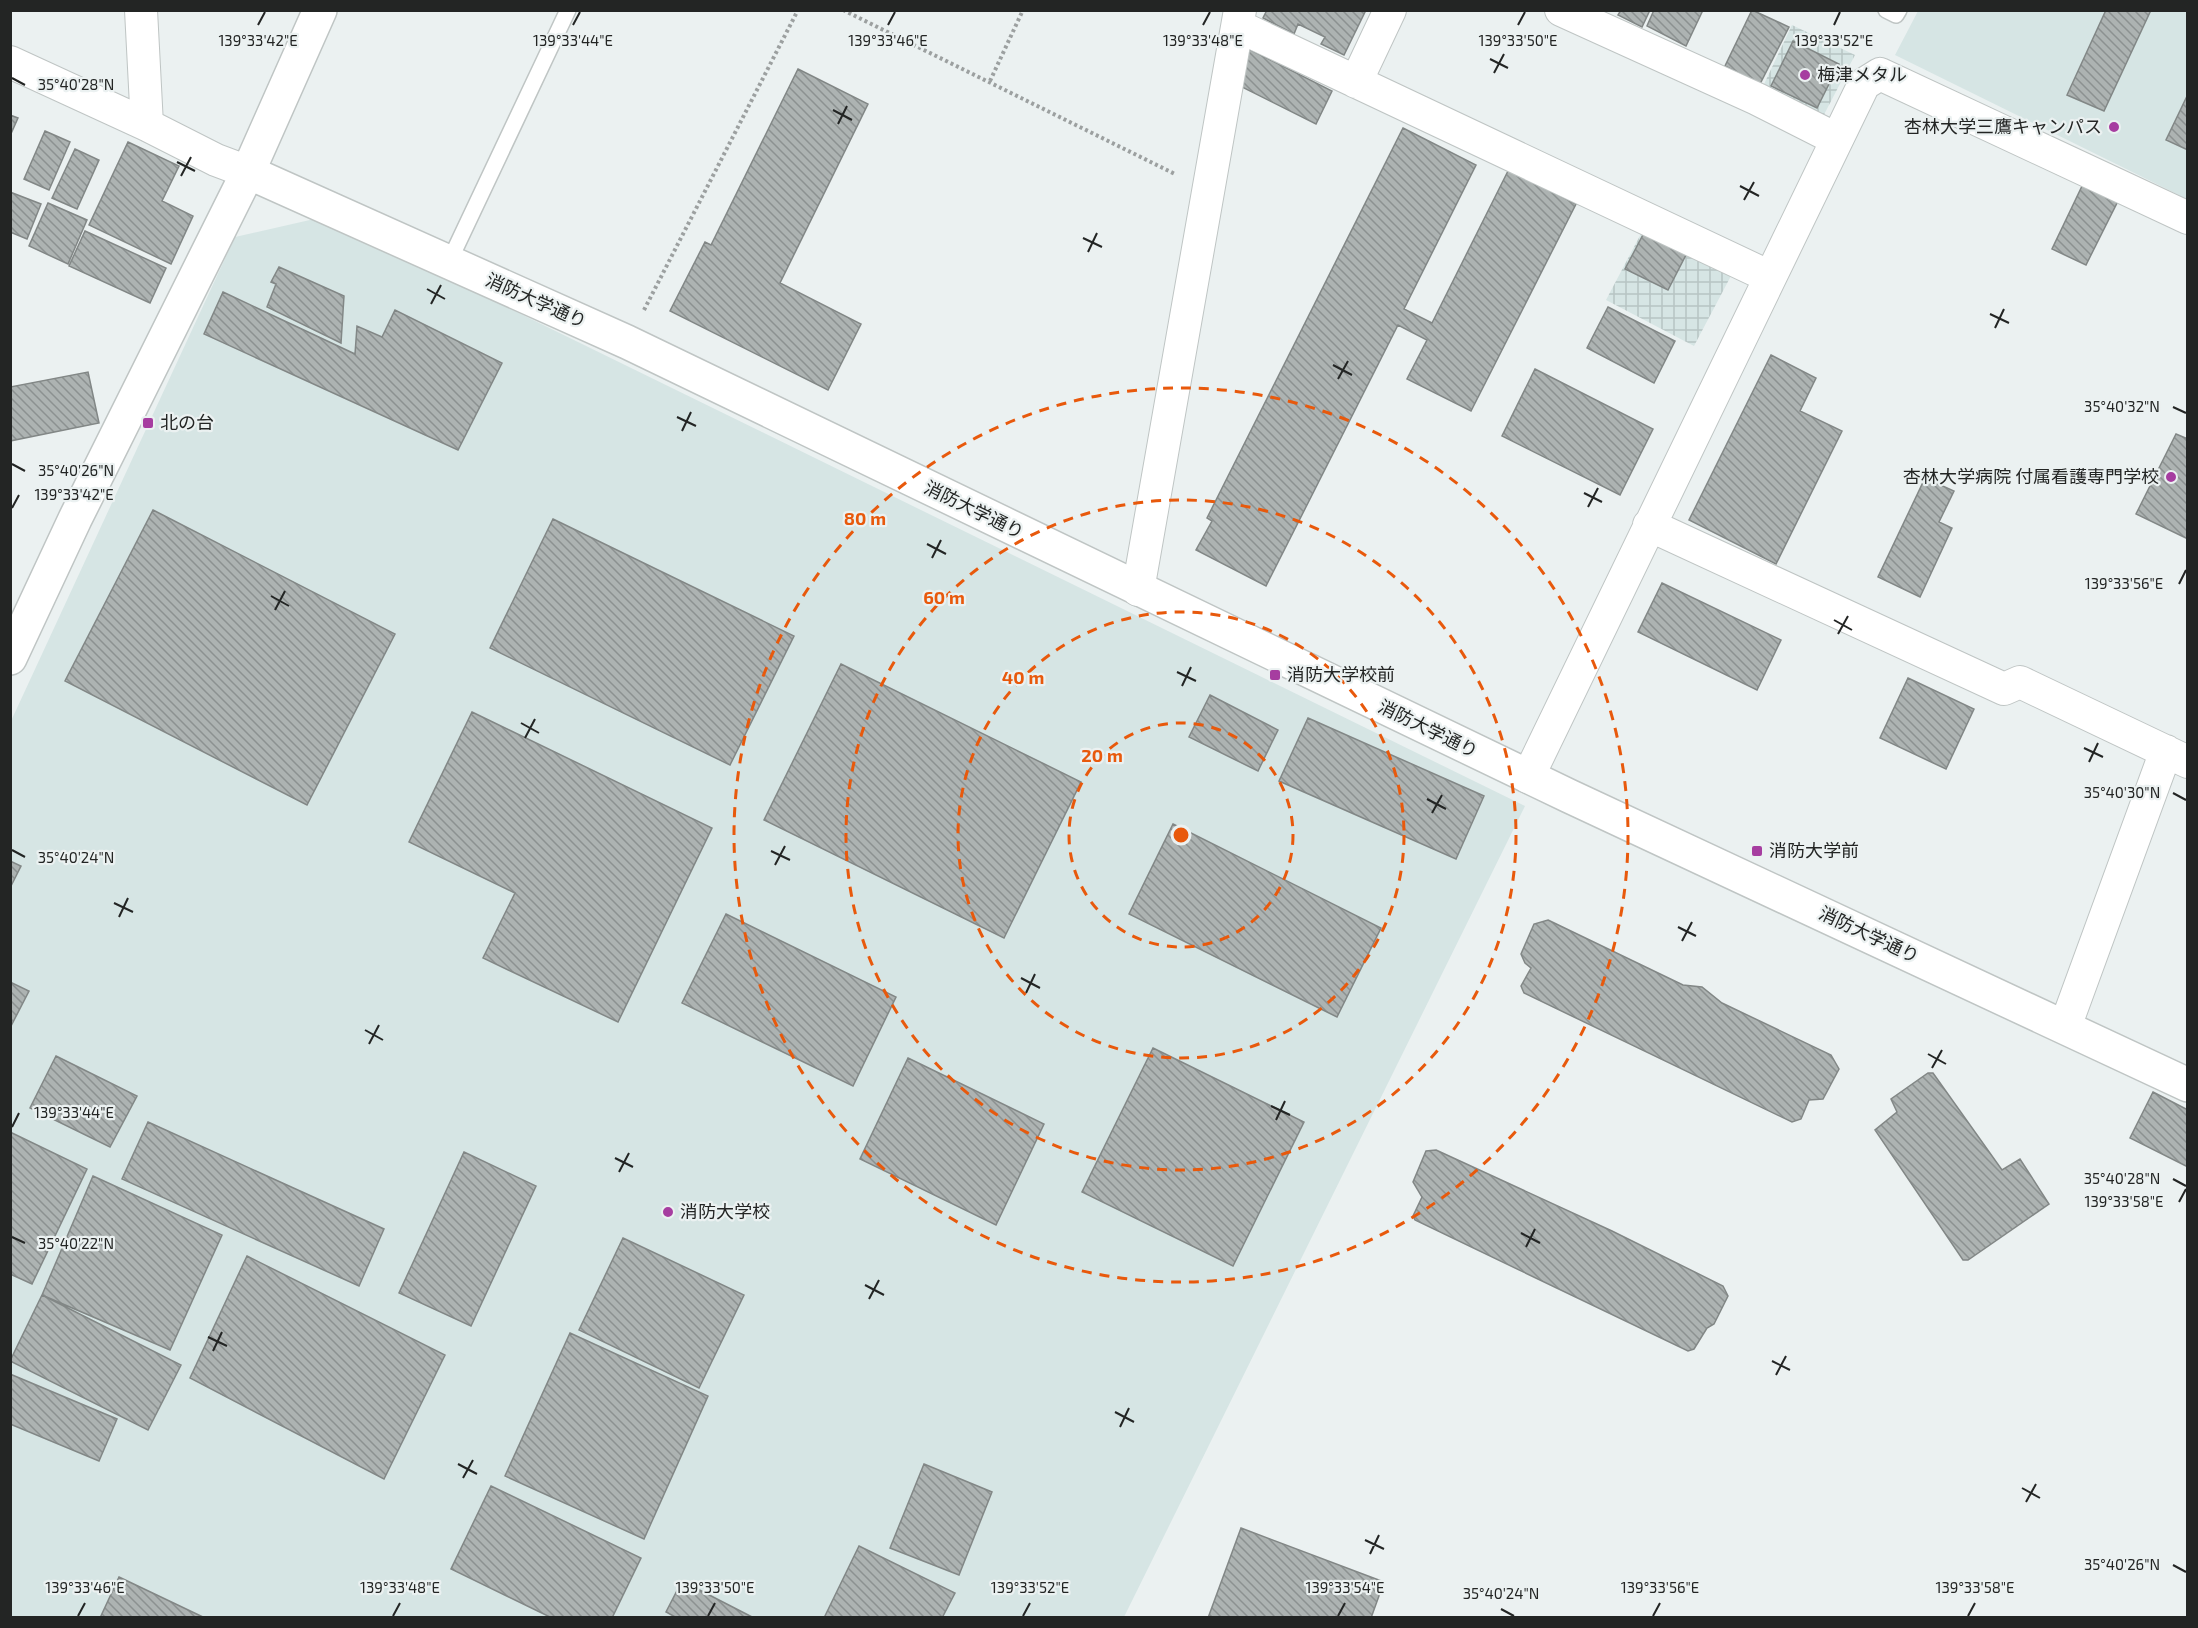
<svg xmlns="http://www.w3.org/2000/svg" width="2198" height="1628" viewBox="0 0 2198 1628" font-family="'Exo 2','Noto Sans JP',sans-serif">
  <style>
    .built { fill: #d6e5e4 }
    .industrial { fill: url(#industrial-grid) }
    .building { fill: url(#building-back-hatch); stroke: #828786; stroke-width: 1.5 }
    .lines { fill: none; stroke-linecap: round; stroke-linejoin: round }
    .lane-casing { stroke: #bfc5c4; stroke-width: 18 }
    .street-casing { stroke: #bfc5c4; stroke-width: 34 }
    .secondary-casing { stroke: #bfc5c4; stroke-width: 36 }
    .path { stroke: #9ca0a0; stroke-width: 4; stroke-dasharray: 3 3; stroke-linecap: butt }
    .lane { stroke: #fff; stroke-width: 15 }
    .street { stroke: #fff; stroke-width: 32 }
    .secondary { stroke: #fff; stroke-width: 33 }
    .ticks { fill: none; stroke: #232524; stroke-width: 2 }
    .ring { fill: none; stroke: #e8590c; stroke-width: 3; stroke-dasharray: 10 8 }
    .poi-dot { fill: #a63da0; stroke: #ebf1f1; stroke-width: 2 }
    .labels { text-anchor: middle; stroke-width: 4.5; stroke-linejoin: round; paint-order: stroke }
    .poi-label { font-size: 18px; fill: #232524; stroke: #ebf1f1; text-anchor: start }
    .street-label { font-size: 18px; fill: #232524; stroke: #ebf1f1 }
    .ticks-label { font-size: 15px; text-anchor: middle; fill: #232524; stroke: #ebf1f1; stroke-width: 4.5; stroke-linejoin: round; paint-order: stroke }
    .centre { fill: #e8590c; stroke: #ebf1f1; stroke-width: 3 }
    .ring-label { font-size: 18px; text-anchor: middle; font-weight: bold; fill: #e8590c; stroke: #ebf1f1; stroke-width: 4.5; stroke-linejoin: round; paint-order: stroke }
  </style>
  <defs>
    <pattern id="industrial-grid" width="8" height="8" patternUnits="userSpaceOnUse" patternTransform="scale(1.5)"><rect width="8" height="8" fill="#d6e5e4"/><path d="M0 4h8M4 0v8" fill="none" stroke="#b7c4c3"/></pattern>
    <pattern id="building-back-hatch" width="6" height="6" patternUnits="userSpaceOnUse" patternTransform="scale(1.5)"><rect width="6" height="6" fill="#adb3b2"/><path d="M-1 5l2 2M0 0l6 6M5-1l2 2" fill="none" stroke="#8c9191"/></pattern>
  </defs>
  <rect width="100%" height="100%" fill="#ebf1f1"/>
  <path class="built" d="M1918 11H2187V199L1895 55Z
    M323 217 1525 806 1124 1617 11 1618V721L235 237Z"/>
  <path class="industrial" d="M1792 25 1855 55 1816 130 1757 99Z
    M1644 228 1732 274 1694 346 1606 300Z"/>
  <path class="building" d="M1267 10H1366L1344 55 1321 44 1325 37 1298 24 1294 34 1263 18Z
    M1621 10H1650L1642 27 1618 15Z
    M1654 10H1703L1686 46 1647 26Z
    M1752 10 1789 27 1760 84 1725 66Z
    M2106 10H2151L2104 111 2067 95Z
    M1793 41 1839 64 1817 108 1771 86Z
    M1249 49 1332 91 1316 124 1232 82Z
    M798 69 868 104 780 283 861 324 828 390 670 311 705 242 711 245Z
    M2188 94V150L2166 140Z
    M10 115 18 118 10 136Z
    M1403 128 1476 165 1404 309 1432 323 1509 169 1576 204 1471 411 1407 379 1427 340 1398 325 1266 586 1196 550 1212 521 1207 518Z
    M45 131 70 142 49 190 24 179Z
    M128 142 179 166 162 201 193 216 171 264 89 225Z
    M75 149 99 160 77 209 52 198Z
    M2083 184 2118 201 2086 265 2052 249Z
    M10 192 41 204 27 239 10 232Z
    M48 203 87 220 68 264 29 246Z
    M1646 229 1688 251 1668 290 1625 269Z
    M85 231 166 268 150 303 69 266Z
    M279 267 344 296 341 343 267 307 276 284 271 282Z
    M223 292 355 354 357 326 382 337 395 310 502 363 458 450 204 334Z
    M1608 307 1675 341 1654 383 1587 348Z
    M1771 355 1816 378 1800 411 1842 431 1776 564 1689 520Z
    M1535 369 1653 429 1620 495 1502 436Z
    M88 372 99 423 10 441V387Z
    M2176 434 2188 439V539L2136 514Z
    M1925 478 1954 491 1939 522 1952 528 1920 597 1878 577Z
    M153 510 395 634 307 805 65 681Z
    M553 519 794 636 730 765 490 648Z
    M1662 583 1781 640 1757 690 1638 632Z
    M841 664 1081 782 1004 938 764 820Z
    M1908 678 1974 709 1946 769 1880 738Z
    M1210 695 1278 730 1258 771 1189 737Z
    M472 712 712 828 618 1022 483 958 515 893 409 842Z
    M1308 718 1484 796 1456 859 1279 781Z
    M1173 824 1381 928 1337 1017 1129 914Z
    M10 861 21 866 10 888Z
    M726 914 896 997 853 1086 682 1003Z
    M1548 920 1683 985 1702 987 1722 1003 1831 1055 1839 1069 1823 1099 1809 1100 1801 1119 1792 1122 1524 993 1521 986 1531 968 1525 963 1521 954 1534 924Z
    M10 982 29 991 10 1028Z
    M1153 1048 1304 1122 1233 1266 1082 1192Z
    M56 1056 137 1096 110 1147 30 1108Z
    M908 1058 1044 1124 996 1225 860 1159Z
    M1928 1073H1933L2002 1170 2020 1159 2049 1204 1968 1260H1963L1875 1130 1897 1112 1891 1099Z
    M2153 1092 2188 1110V1167L2130 1138Z
    M148 1122 384 1229 359 1286 122 1179Z
    M10 1132 87 1169 32 1284 10 1274Z
    M1436 1150 1612 1231 1723 1286 1728 1296 1714 1324 1707 1328 1694 1349 1688 1351 1415 1220 1413 1216 1422 1197 1413 1182 1426 1151Z
    M464 1152 536 1186 471 1326 399 1293Z
    M93 1176 222 1235 170 1350 42 1295Z
    M623 1238 744 1295 699 1388 579 1330Z
    M247 1256 445 1355 384 1479 190 1378Z
    M42 1295 181 1365 148 1430 10 1361Z
    M570 1333 708 1396 644 1539 505 1476Z
    M10 1374 117 1419 99 1461 10 1424Z
    M924 1464 992 1492 959 1575 890 1548Z
    M491 1486 641 1558 612 1618H552L451 1569Z
    M1241 1528 1384 1582 1371 1618H1208Z
    M859 1546 955 1593 942 1618H824Z
    M119 1577 205 1618H100Z
    M682 1581 754 1618H677L666 1612Z"/>
  <g class="lines">
    <g class="lane-casing">
      <path id="lane" d="M1886 10 1896 15 1899 10
        M449 262 568 10"/>
    </g>
    <g class="street-casing">
      <path id="street" d="M141 10 147 125
        M1561 10 1757 99 1836 139
        M1238 26 1770 277
        M10 62 147 125 216 160 248 172
        M1356 82 1390 10
        M1649 525 2004 689 2020 682 2188 762
        M1138 590 1240 10
        M1528 777 1864 84 1880 74 2188 218
        M2065 1027 2166 751"/>
    </g>
    <g class="secondary-casing">
      <path id="secondary" d="M248 172 627 342 1569 796 2188 1085
        M10 658 75 519 248 172 320 10"/>
    </g>
    <path class="path" d="M843 10 1175 174
      M990 81 1023 10
      M644 310 798 10"/>
    <use href="#lane" class="lane"/>
    <use href="#street" class="street"/>
    <use href="#secondary" class="secondary"/>
  </g>
  <path class="ticks" d="M258 25 265 12M573 25 580 12M888 25 895 12M1203 25 1210 12M1518 25 1525 12M1834 25 1840 12M1490 59 1508 68M1494 73 1504 54M12 78 25 85M833 110 852 120M838 124 847 106M177 162 195 171M181 176 191 157M1740 186 1759 196M1744 200 1754 182M1083 238 1102 247M1088 252 1097 233M427 289 445 299M431 304 441 285M1990 314 2009 323M1995 328 2004 309M1333 365 1352 375M1338 379 1348 361M2173 407 2186 413M677 417 696 426M682 431 691 412M12 464 25 471M1584 493 1602 502M1588 507 1598 488M12 508 19 495M927 544 946 554M932 558 941 540M2179 584 2186 570M271 596 289 606M275 610 285 591M1834 620 1852 630M1838 634 1848 616M1177 672 1196 681M1182 686 1191 667M521 723 539 733M525 738 535 719M2084 748 2103 757M2089 762 2098 743M2173 793 2186 800M1427 799 1446 809M1432 813 1442 795M12 850 25 857M771 851 790 860M775 865 785 846M114 903 133 912M119 917 128 898M1678 927 1696 936M1682 941 1692 922M1021 978 1040 988M1026 993 1035 974M365 1030 383 1040M369 1044 379 1025M1928 1054 1946 1064M1932 1068 1942 1050M1271 1106 1290 1115M1276 1120 1285 1101M12 1127 19 1113M615 1158 633 1167M619 1172 629 1153M2173 1179 2186 1186M2179 1202 2186 1189M1521 1233 1540 1243M12 1237 25 1243M1526 1247 1535 1229M865 1285 884 1295M869 1299 879 1280M208 1337 227 1346M213 1351 222 1332M1772 1361 1790 1370M1776 1375 1786 1356M1115 1412 1134 1422M1120 1427 1129 1408M458 1464 477 1474M463 1478 473 1460M2022 1488 2040 1498M2026 1502 2036 1484M1365 1540 1384 1549M1370 1554 1379 1535M2173 1565 2186 1572M1501 1609 1514 1616M78 1616 85 1603M393 1616 400 1603M708 1616 715 1603M1023 1616 1030 1603M1338 1616 1345 1603M1653 1616 1660 1603M1968 1616 1975 1603"/>
  <g class="ring">
    <circle cx="1181" cy="835" r="112"/>
    <circle cx="1181" cy="835" r="223"/>
    <circle cx="1181" cy="835" r="335"/>
    <circle cx="1181" cy="835" r="447"/>
  </g>
  <g class="poi-dot">
    <circle cx="1805" cy="75" r="6"/>
    <circle cx="2114" cy="127" r="6"/>
    <rect x="142" y="417" width="12" height="12" rx="3"/>
    <circle cx="2171" cy="477" r="6"/>
    <rect x="1269" y="669" width="12" height="12" rx="3"/>
    <rect x="1751" y="845" width="12" height="12" rx="3"/>
    <circle cx="668" cy="1212" r="6"/>
  </g>
  <g class="labels">
    <g class="poi-label">
      <text x="1817" y="81">梅津メタル</text>
      <text x="2102" y="133" text-anchor="end">杏林大学三鷹キャンパス</text>
      <text x="160" y="429">北の台</text>
      <text x="2159" y="483" text-anchor="end">杏林大学病院 付属看護専門学校</text>
      <text x="1287" y="681">消防大学校前</text>
      <text x="1769" y="857">消防大学前</text>
      <text x="680" y="1218">消防大学校</text>
    </g>
    <g class="street-label">
      <text transform="translate(536 301) rotate(24)" y="6">消防大学通り</text>
      <text transform="translate(974 510) rotate(26)" y="6">消防大学通り</text>
      <text transform="translate(1428 729) rotate(26)" y="6">消防大学通り</text>
      <text transform="translate(1869 935) rotate(25)" y="6">消防大学通り</text>
    </g>
  </g>
  <g class="ticks-label">
    <text x="258" y="46">139°33'42"E</text>
    <text x="573" y="46">139°33'44"E</text>
    <text x="888" y="46">139°33'46"E</text>
    <text x="1203" y="46">139°33'48"E</text>
    <text x="1518" y="46">139°33'50"E</text>
    <text x="1834" y="46">139°33'52"E</text>
    <text x="76" y="90">35°40'28"N</text>
    <text x="2122" y="412">35°40'32"N</text>
    <text x="76" y="476">35°40'26"N</text>
    <text x="74" y="500">139°33'42"E</text>
    <text x="2124" y="589">139°33'56"E</text>
    <text x="2122" y="798">35°40'30"N</text>
    <text x="76" y="863">35°40'24"N</text>
    <text x="74" y="1118">139°33'44"E</text>
    <text x="2122" y="1184">35°40'28"N</text>
    <text x="2124" y="1207">139°33'58"E</text>
    <text x="76" y="1249">35°40'22"N</text>
    <text x="2122" y="1570">35°40'26"N</text>
    <text x="85" y="1593">139°33'46"E</text>
    <text x="400" y="1593">139°33'48"E</text>
    <text x="715" y="1593">139°33'50"E</text>
    <text x="1030" y="1593">139°33'52"E</text>
    <text x="1345" y="1593">139°33'54"E</text>
    <text x="1660" y="1593">139°33'56"E</text>
    <text x="1975" y="1593">139°33'58"E</text>
    <text x="1501" y="1599">35°40'24"N</text>
  </g>
  <circle cx="1181" cy="835" r="9" class="centre"/>
  <g class="ring-label">
    <text x="865" y="525">80 m</text>
    <text x="944" y="604">60 m</text>
    <text x="1023" y="684">40 m</text>
    <text x="1102" y="762">20 m</text>
  </g>
  <rect width="2198" height="1628" fill="none" stroke="#232524" stroke-width="24"/>
</svg>
